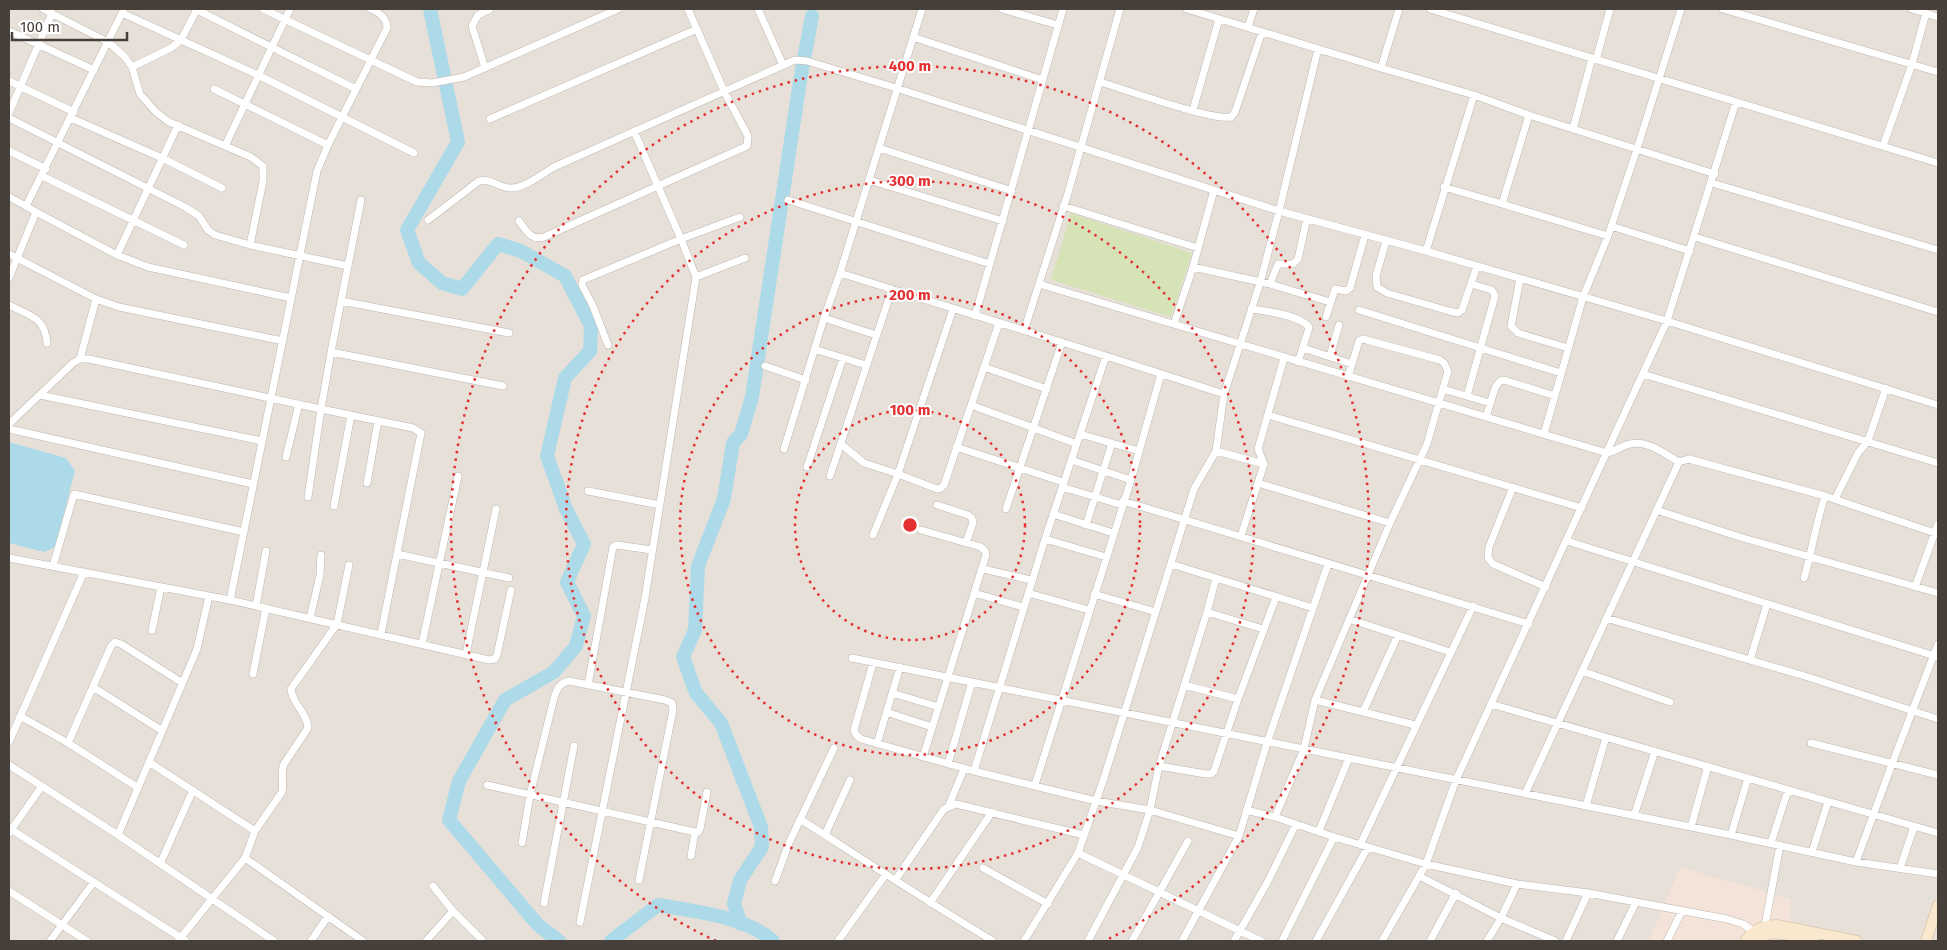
<svg xmlns="http://www.w3.org/2000/svg" width="1947" height="950" viewBox="0 0 1947 950" font-family="'Fira Sans',sans-serif">
  <style>
    .residential { fill: #e7e0d9 }
    .commercial { fill: #f3e3d8 }
    .green { fill: #d6e3b7 }
    .water { fill: #addae9 }
    .lines { fill: none; stroke-linecap: round; stroke-linejoin: round }
    .river { stroke: #addae9; stroke-width: 14 }
    .street-casing { stroke: #beb6ae; stroke-width: 8 }
    .secondary-casing { stroke: #ceba9e; stroke-width: 11 }
    .street { stroke: #fff; stroke-width: 7 }
    .secondary { stroke: #f9e8ce; stroke-width: 10 }
    .ring { fill: none; stroke: #e43030; stroke-width: 2.5; stroke-dasharray: 2.5 5 }
    .centre { fill: #e43030; stroke: #fff; stroke-width: 2.5 }
    .ring-label { font-size: 15px; text-anchor: middle; font-weight: bold; fill: #e43030; stroke: #fff; stroke-width: 4; stroke-linejoin: round; paint-order: stroke }
  </style>
  <rect width="100%" height="100%" fill="#f3efea"/>
  <path class="residential" d="M9 9H1938V941H9Z"/>
  <path class="commercial" d="M1680 867 1791 899 1789 941H1649Z"/>
  <path class="green" d="M1071 213 1192 253 1171 317 1051 280Z"/>
  <path class="water" d="M9 442 66 458 75 471 55 547 44 552 9 543Z"/>
  <g class="lines">
    <path class="river" d="M430 9 458 142 407 230 419 263 442 283 462 289 498 244 521 251 565 276 591 326 590 351 565 378 547 456 566 509 584 544 567 582 584 616 576 646 554 672 505 700 459 781 449 820 538 925 559 941
      M741 924 734 904 740 880 762 847 761 827 721 723 696 693 683 657 695 630 698 566 724 499 733 443 741 434 752 397 800 81 812 16
      M611 941 658 905C693 911 747 917 773 941"/>
    <g class="street-casing">
      <path id="street" d="M43 9 108 42 124 56 132 67 140 94 156 112 169 122 251 157 263 166V181L250 245
        M195 9 356 89
        M263 9 417 82 432 83 464 77 618 9
        M758 9 783 65
        M922 9 840 273 1106 356
        M1002 9 1058 25
        M1187 9 1381 68 1474 95 1529 115 1715 174
        M1430 9 1938 163
        M1723 9 1938 72
        M1912 9 1938 17
        M122 13 258 75 414 153
        M1248 27 1254 9
        M9 31 94 70
        M913 37 1043 80
        M1596 60 1610 9
        M132 67 171 48 181 40 197 9
        M485 68 472 26 478 15 490 9
        M1381 68 1399 9
        M9 81 74 112
        M1100 82C1124 89 1212 121 1231 117L1235 112 1262 32
        M214 89 328 145
        M1193 110 1219 19
        M9 113 52 13
        M9 118 185 207 199 216 208 230 215 235 250 245 348 266
        M71 118 162 158 222 188
        M490 119 697 29
        M1573 129 1592 58
        M225 146 290 9
        M1883 146 1912 64 1926 13
        M879 148 1012 191
        M9 151 46 169
        M42 176 184 245
        M869 180 1003 221
        M1712 183 1938 250
        M1444 187 1502 204 1529 115
        M1214 190 1193 267 1270 284 1330 302
        M9 197 26 206
        M361 200 331 352 503 386
        M788 200 990 264
        M1502 204 1608 236
        M1063 206 1198 248
        M36 212 117 255 148 267 291 298
        M428 220 479 181C491 178 499 188 511 188 525 188 542 174 554 167L795 60 807 61 896 88 1279 211 1426 251 1667 321 1938 405
        M519 221C526 230 531 241 544 237L747 146 748 136 724 91 688 9
        M1611 226 1690 251
        M1695 237 1938 312
        M1386 241 1376 276 1377 287 1387 293 1449 311 1458 313 1462 310 1477 266
        M1426 251 1474 95
        M9 254 96 299 119 307 283 341
        M117 255 178 125
        M696 277 745 258
        M9 278 36 212 26 206 124 9
        M1520 279 1511 326 1518 333 1568 348
        M1039 284 1607 453C1615 451 1622 446 1630 444 1648 440 1665 454 1679 462
        M1270 284 1278 264H1293L1298 259 1307 218
        M341 301 509 333
        M9 305C30 316 45 317 47 343
        M1251 309C1267 311 1299 315 1309 327L1308 331 1298 362
        M1359 310 1561 373
        M975 316 1063 9
        M1326 317 1335 289 1346 291 1350 288 1365 235
        M824 318 876 335
        M1174 324 1193 267
        M1024 331 1068 193 1120 9
        M608 345 593 306 582 285 583 280 681 239 740 217
        M1303 348 1352 364
        M814 349 866 365
        M1330 356 1339 325
        M80 359 96 299
        M765 366 806 380
        M984 367 1047 389
        M1643 374 1938 463
        M1443 389 1490 403
        M40 395 262 441
        M1467 396 1495 296 1492 290 1471 284
        M971 405 1077 444
        M1268 415 1582 508
        M1486 417 1495 388 1500 381 1504 380 1555 396
        M9 424 73 363 80 359H89L321 409 331 352
        M9 429 253 484
        M1080 434 1139 451
        M1544 434 1583 297 1608 236 1637 149 1681 9
        M841 444 864 463 898 474 937 489 941 488 944 485 999 323
        M956 447 1063 482
        M784 449 824 318 840 273
        M1216 451 1264 464 1241 536
        M286 457 299 404
        M1071 460 1131 480
        M1264 464 1258 449 1284 358
        M807 467 843 358
        M830 476 892 289
        M367 483 378 421
        M1258 483 1390 523
        M1062 487 1122 505
        M1513 487 1489 547 1488 558 1493 564 1546 587
        M588 491 660 505
        M308 497 321 409 413 428 421 433 381 634
        M1835 499 1858 453 1868 441 1886 388
        M1123 501 1529 624
        M937 505 968 515 972 518 973 523 966 543
        M334 506 351 415
        M1006 509 1062 342
        M1656 510 1743 538 1938 593
        M1053 514 1113 533
        M1086 525 1112 443
        M921 530 981 547 985 551 986 555 923 757
        M873 535 898 474 953 309
        M1045 539 1106 557
        M1567 541 1938 657
        M397 554 509 578
        M9 558 230 600 317 171 328 145 387 28C387 18 380 13 371 9
        M1171 564 1313 608
        M53 566 74 494 244 532
        M983 569 1031 580
        M1804 578C1812 551 1816 523 1825 496
        M1915 587 1938 524
        M974 593 1023 607
        M1028 593 1089 610
        M1094 594 1156 612
        M230 600 489 660 495 659 497 655 511 590
        M256 606 266 551
        M1207 612 1263 629
        M310 618 320 575 321 555
        M1606 618 1808 677 1938 719
        M1349 619 1450 652
        M152 630 161 587
        M422 644 458 476
        M466 654 496 509
        M852 658 1731 835 1856 862 1938 874
        M1750 660 1767 604
        M873 663 854 730 856 735 861 739 974 771 1096 801 1150 810 1239 836
        M1582 671 1670 702
        M253 674 266 608
        M588 685 613 547 617 545 652 550
        M1184 685 1238 699
        M93 687 161 730
        M892 693 939 707
        M1315 700 1415 725
        M1491 704 1938 833
        M886 712 932 727
        M1363 712 1398 635
        M20 716 68 743 137 787
        M9 742 84 572
        M68 743 111 646 115 642 121 644 181 682
        M1811 743 1938 775
        M877 744 900 667
        M149 762 255 831
        M948 764 972 682
        M9 765 118 835 274 941
        M1159 766 1206 774H1211L1214 771 1238 699 1276 597
        M974 771 1045 539 1106 356 1224 394
        M487 785 695 832 691 856
        M1035 785 1131 480 1161 374
        M1525 794 1679 462 1689 459 1825 496 1938 534
        M949 805 964 769
        M1586 806 1606 737
        M1246 810 1275 817 1334 837 1426 864 1517 884 1588 893 1727 919 1743 924 1756 933
        M1634 816 1655 751
        M1275 817 1304 749 1315 700 1390 523 1427 444 1448 371 1444 363 1440 360 1363 339 1359 341 1348 377
        M800 819C864 860 928 902 993 941
        M1691 827 1708 766
        M9 828 186 941
        M1319 831 1349 758
        M695 832H698L700 829 707 792
        M9 833 42 786
        M118 835 197 649 209 596
        M825 835 850 780
        M1731 835 1748 778
        M522 843 530 795 554 698C557 689 559 683 569 681L665 700 672 703 673 710 639 880
        M1771 843 1788 790
        M1360 845 1473 606
        M1812 852 1828 802
        M1078 853 1104 778 1194 489 1216 451 1224 394 1260 283 1279 211 1318 49
        M245 858 363 941
        M1856 862 1892 764 1938 644
        M160 864 193 790
        M983 868 1048 904
        M1900 868 1914 827
        M1419 876 1501 918 1555 941
        M896 879 944 809 956 804 1084 835
        M775 881 789 843 834 748
        M433 886 453 911 483 941
        M9 891 87 941
        M544 903 574 746
        M930 903 992 812
        M580 922 645 598 696 277 681 239 634 131
        M1765 925 1780 845
        M50 941 94 882
        M178 941 245 858 255 831 282 792C284 782 280 773 284 764L308 728C307 712 292 704 291 689L337 624 349 565
        M311 941 328 916
        M426 941 453 911
        M838 941 886 874
        M1024 941 1078 853 1261 941
        M1088 941 1138 847 1150 810 1159 766 1207 612 1216 578
        M1132 941 1188 841
        M1182 941 1239 836 1267 743 1328 564
        M1234 941 1267 883 1296 824
        M1282 941 1334 837
        M1316 941 1368 847
        M1382 941 1426 864 1456 780 1667 321 1736 102
        M1430 941 1456 893
        M1487 941 1501 918 1517 884
        M1566 941 1588 893
        M1617 941 1636 902
        M1667 941 1682 911"/>
    </g>
    <g class="secondary-casing">
      <path id="secondary" d="M1745 941C1754 929 1763 925 1777 925L1857 941
        M1757 941C1771 926 1798 938 1815 941
        M1926 941 1938 905"/>
    </g>
    <use href="#street" class="street"/>
    <use href="#secondary" class="secondary"/>
  </g>
  <g class="ring">
    <circle cx="910" cy="525" r="115"/>
    <circle cx="910" cy="525" r="230"/>
    <circle cx="910" cy="525" r="344"/>
    <path d="M716 941A459 459 0 1 1 1104 941"/>
  </g>
  <circle cx="910" cy="525" r="8" class="centre"/>
  <g class="ring-label">
    <text x="910" y="71">400 m</text>
    <text x="910" y="186">300 m</text>
    <text x="910" y="300">200 m</text>
    <text x="910" y="415">100 m</text>
  </g>
  <rect width="1947" height="950" fill="none" stroke="#473f39" stroke-width="20"/>
  <path d="M12 32v8h115v-8" fill="none" stroke="#473f39" stroke-width="2.5"/>
  <text x="20" y="32" font-size="15" fill="#473f39" stroke="#ffffff" stroke-width="4" paint-order="stroke">100 m</text>
</svg>
